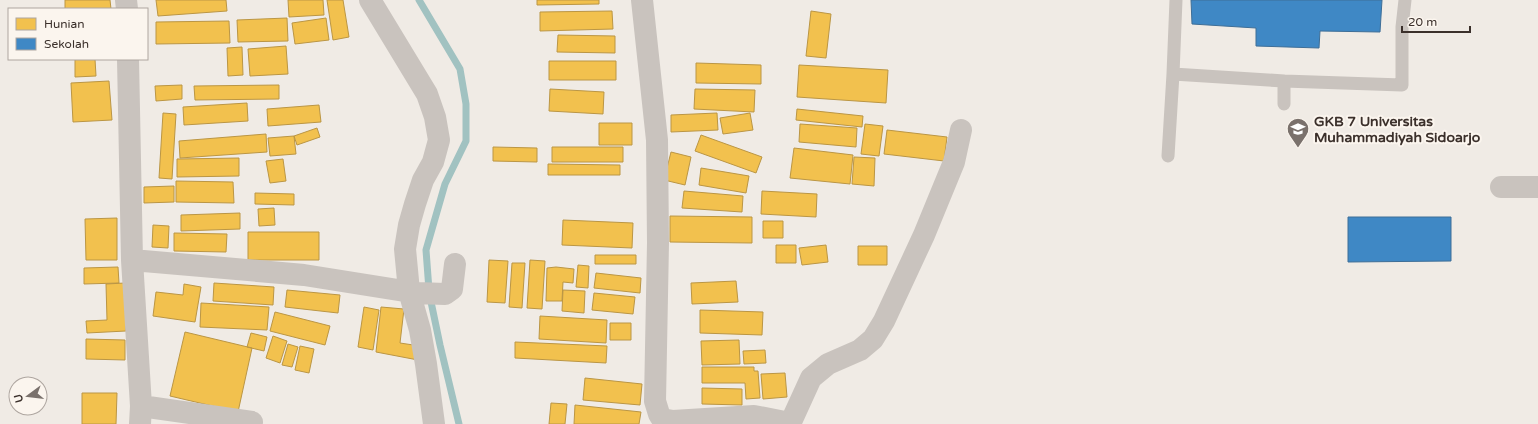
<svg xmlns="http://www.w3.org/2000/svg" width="1538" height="424" viewBox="0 0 1538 424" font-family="'Varela Round',sans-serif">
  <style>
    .homes { fill: #f2c14e; stroke: #bb9644 }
    .schools { fill: #3f88c5; stroke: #3e6e97 }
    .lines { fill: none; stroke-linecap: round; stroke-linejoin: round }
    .stream { stroke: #a1c2c1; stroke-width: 7 }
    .service { stroke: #c9c3be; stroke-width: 13 }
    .minor { stroke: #c9c3be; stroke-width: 22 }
    .labels { text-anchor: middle; stroke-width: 4; stroke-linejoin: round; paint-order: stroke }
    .poi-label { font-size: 14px; font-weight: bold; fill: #3b302b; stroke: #fbf5ee; text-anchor: start }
  </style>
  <rect width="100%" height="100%" fill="#f0ebe5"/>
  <path class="homes" d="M65 0H110L111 9H65Z
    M156 0H226L227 11 158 16Z
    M288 0H323L324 15 289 17Z
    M327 0H343L349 37 333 40Z
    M537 0H599V4L537 5Z
    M612 11 613 29 540 31V12Z
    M811 11 831 14 826 58 806 56Z
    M287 18 288 41 238 42 237 20Z
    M326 18 329 40 295 44 292 23Z
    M229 21 230 43 156 44V22Z
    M558 35 615 36V53L557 52Z
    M286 46 288 74 250 76 248 49Z
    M242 47 243 75 228 76 227 48Z
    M75 59H95L96 76 75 77Z
    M549 61H616V80H549Z
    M696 63 761 65V84L696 83Z
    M799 65 888 70 886 103 797 97Z
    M109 81 112 120 73 122 71 83Z
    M182 85V99L156 101 155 86Z
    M279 85V99L195 100 194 86Z
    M550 89 604 92 603 114 549 111Z
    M695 89 755 90 754 112 694 109Z
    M247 103 248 121 184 125 183 107Z
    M319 105 321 122 268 126 267 109Z
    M797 109 863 116 862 127 796 120Z
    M163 113 176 114 172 179 159 178Z
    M717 113 718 130 671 132V115Z
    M750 113 753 130 723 134 720 118Z
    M599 123H632V145H599Z
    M800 124 857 128 856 147 799 142Z
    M865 124 883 126 879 156 861 154Z
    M317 128 320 137 297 145 294 136Z
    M887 130 947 137 944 161 884 154Z
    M266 134 267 152 180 158 179 141Z
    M701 135 762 157 756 173 695 151Z
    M294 136 296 154 270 156 268 138Z
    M493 147 537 148V162L493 161Z
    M552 147H623V162H552Z
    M794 148 853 155 850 184 790 178Z
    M671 152 691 157 685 185 664 180Z
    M854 157 875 158 874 186 852 184Z
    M239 158V176L177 177V159Z
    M283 159 286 181 270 183 266 161Z
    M548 164 620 165V175H548Z
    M701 168 749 176 746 193 699 185Z
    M176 181 233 182 234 203 176 202Z
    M174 186V202L144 203V187Z
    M684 191 743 196 742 212 682 208Z
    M762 191 817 194 816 217 761 214Z
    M255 193 294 194V205L255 204Z
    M274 208 275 225 259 226 258 209Z
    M240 213V229L181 231V215Z
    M670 216 752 217V243L670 242Z
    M117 218V260H86L85 219Z
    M563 220 633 223 632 248 562 245Z
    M763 221H783V238H763Z
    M153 225 169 226 168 248 152 247Z
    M248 232H319V260H248Z
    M174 233 227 234 226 252 174 251Z
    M776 245H796V263H776Z
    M826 245 828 262 802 265 799 248Z
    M858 246H887V265H858Z
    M595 255H636V264H595Z
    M489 260 508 261 505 303 487 302Z
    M530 260 545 261 542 309 527 308Z
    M512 263H525L522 308 509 307Z
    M578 265 589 266 588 288 576 287Z
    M118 267 119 283 84 284V268Z
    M556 267 574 269 573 283 563 282 562 301H546L547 268Z
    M596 273 641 278 640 293 594 288Z
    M736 281 738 302 692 304 691 283Z
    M125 283 126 331 87 333 86 321 107 320 106 284Z
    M214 283 274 287 273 305 213 301Z
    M184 284 201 287 195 322 153 316 156 292 183 295Z
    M287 290 340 295 338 313 285 307Z
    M563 290 585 291 584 313 562 311Z
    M594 293 635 297 633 314 592 310Z
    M201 303 269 307 267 330 200 327Z
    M364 307 379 310 373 350 358 347Z
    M381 307 404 309 400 343 420 346 418 360 376 352Z
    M700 310 763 312 762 335 700 333Z
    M275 312 330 326 325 345 270 331Z
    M540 316 607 320 606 343 539 339Z
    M610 323H631V340H610Z
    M185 332 252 348 238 412 170 396Z
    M251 333 267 337 264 351 247 347Z
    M273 336 287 341 280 363 266 358Z
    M86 339 125 340V360L86 359Z
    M739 340 740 364 702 365 701 341Z
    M515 342 607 346 606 363 515 358Z
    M288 344 298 347 292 367 282 365Z
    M300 346 314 349 309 373 295 370Z
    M765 350 766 363 744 364 743 351Z
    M702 367H754V371H758L760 398 746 399 745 383H702Z
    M785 373 787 397 763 399 761 374Z
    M585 378 642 384 640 405 583 400Z
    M702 388 742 389V405L702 404Z
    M82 393H117L116 424H82Z
    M551 403 567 404 565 424H549Z
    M575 405 641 412 639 424H574Z"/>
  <path class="schools" d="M1191 0H1382L1380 32 1320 31 1319 48 1256 46V28L1192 24Z
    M1348 217H1451V261L1348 262Z"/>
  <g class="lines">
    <path class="stream" d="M419 0 460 69 466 104V141L445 184 426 250 429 290
      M430 297 440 345 459 424"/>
    <path class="service" d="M1176 0 1173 74 1284 81
      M1284 104V81L1402 85V27L1405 0
      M1168 156 1173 74"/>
    <path class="minor" d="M126 0 127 9
      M370 0 427 94 435 117 439 140 433 162 423 180 415 204 409 225 405 249 409 291 420 330 426 364 434 424
      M642 0 657 140 658 243 655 401 659 414 662 419 673 421 754 416 790 423
      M128 59 132 260 141 406 140 424
      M1501 187H1538
      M132 260 304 275 417 293 445 294 452 289 455 264
      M141 406 252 422
      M790 424 811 378 828 364 860 350 873 339 884 321 924 235 954 162 961 130"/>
  </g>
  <defs>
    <g id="university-pin" transform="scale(1.15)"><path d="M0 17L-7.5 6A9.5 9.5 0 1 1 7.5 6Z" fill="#7a716c" stroke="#fbf5ee"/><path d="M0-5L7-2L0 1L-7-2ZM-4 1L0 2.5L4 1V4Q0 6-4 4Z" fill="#fff"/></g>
  </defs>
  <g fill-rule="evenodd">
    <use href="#university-pin" x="1298" y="129"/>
  </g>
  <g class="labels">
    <g class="poi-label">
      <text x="1314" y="126">GKB 7 Universitas<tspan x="1314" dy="16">Muhammadiyah Sidoarjo</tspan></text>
    </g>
  </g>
  <rect x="8" y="8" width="140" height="52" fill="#fbf5ee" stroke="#aea6a0"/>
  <rect x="16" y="18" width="20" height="12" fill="#f2c14e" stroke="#aea6a0"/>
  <text x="44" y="28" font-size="12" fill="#3b302b">Hunian</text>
  <rect x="16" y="38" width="20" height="12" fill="#3f88c5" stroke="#aea6a0"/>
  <text x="44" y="48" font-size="12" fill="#3b302b">Sekolah</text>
  <g transform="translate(28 396) rotate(255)"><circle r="19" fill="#fbf5ee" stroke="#aea6a0"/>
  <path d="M0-3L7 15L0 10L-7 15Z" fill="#7a716c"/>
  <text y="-6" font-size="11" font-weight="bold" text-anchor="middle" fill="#3b302b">U</text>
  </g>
  <path d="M1402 26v6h68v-6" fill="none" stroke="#3b302b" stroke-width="2"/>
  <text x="1408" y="26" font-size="12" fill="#3b302b" stroke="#fbf5ee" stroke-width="3" paint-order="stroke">20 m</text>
</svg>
